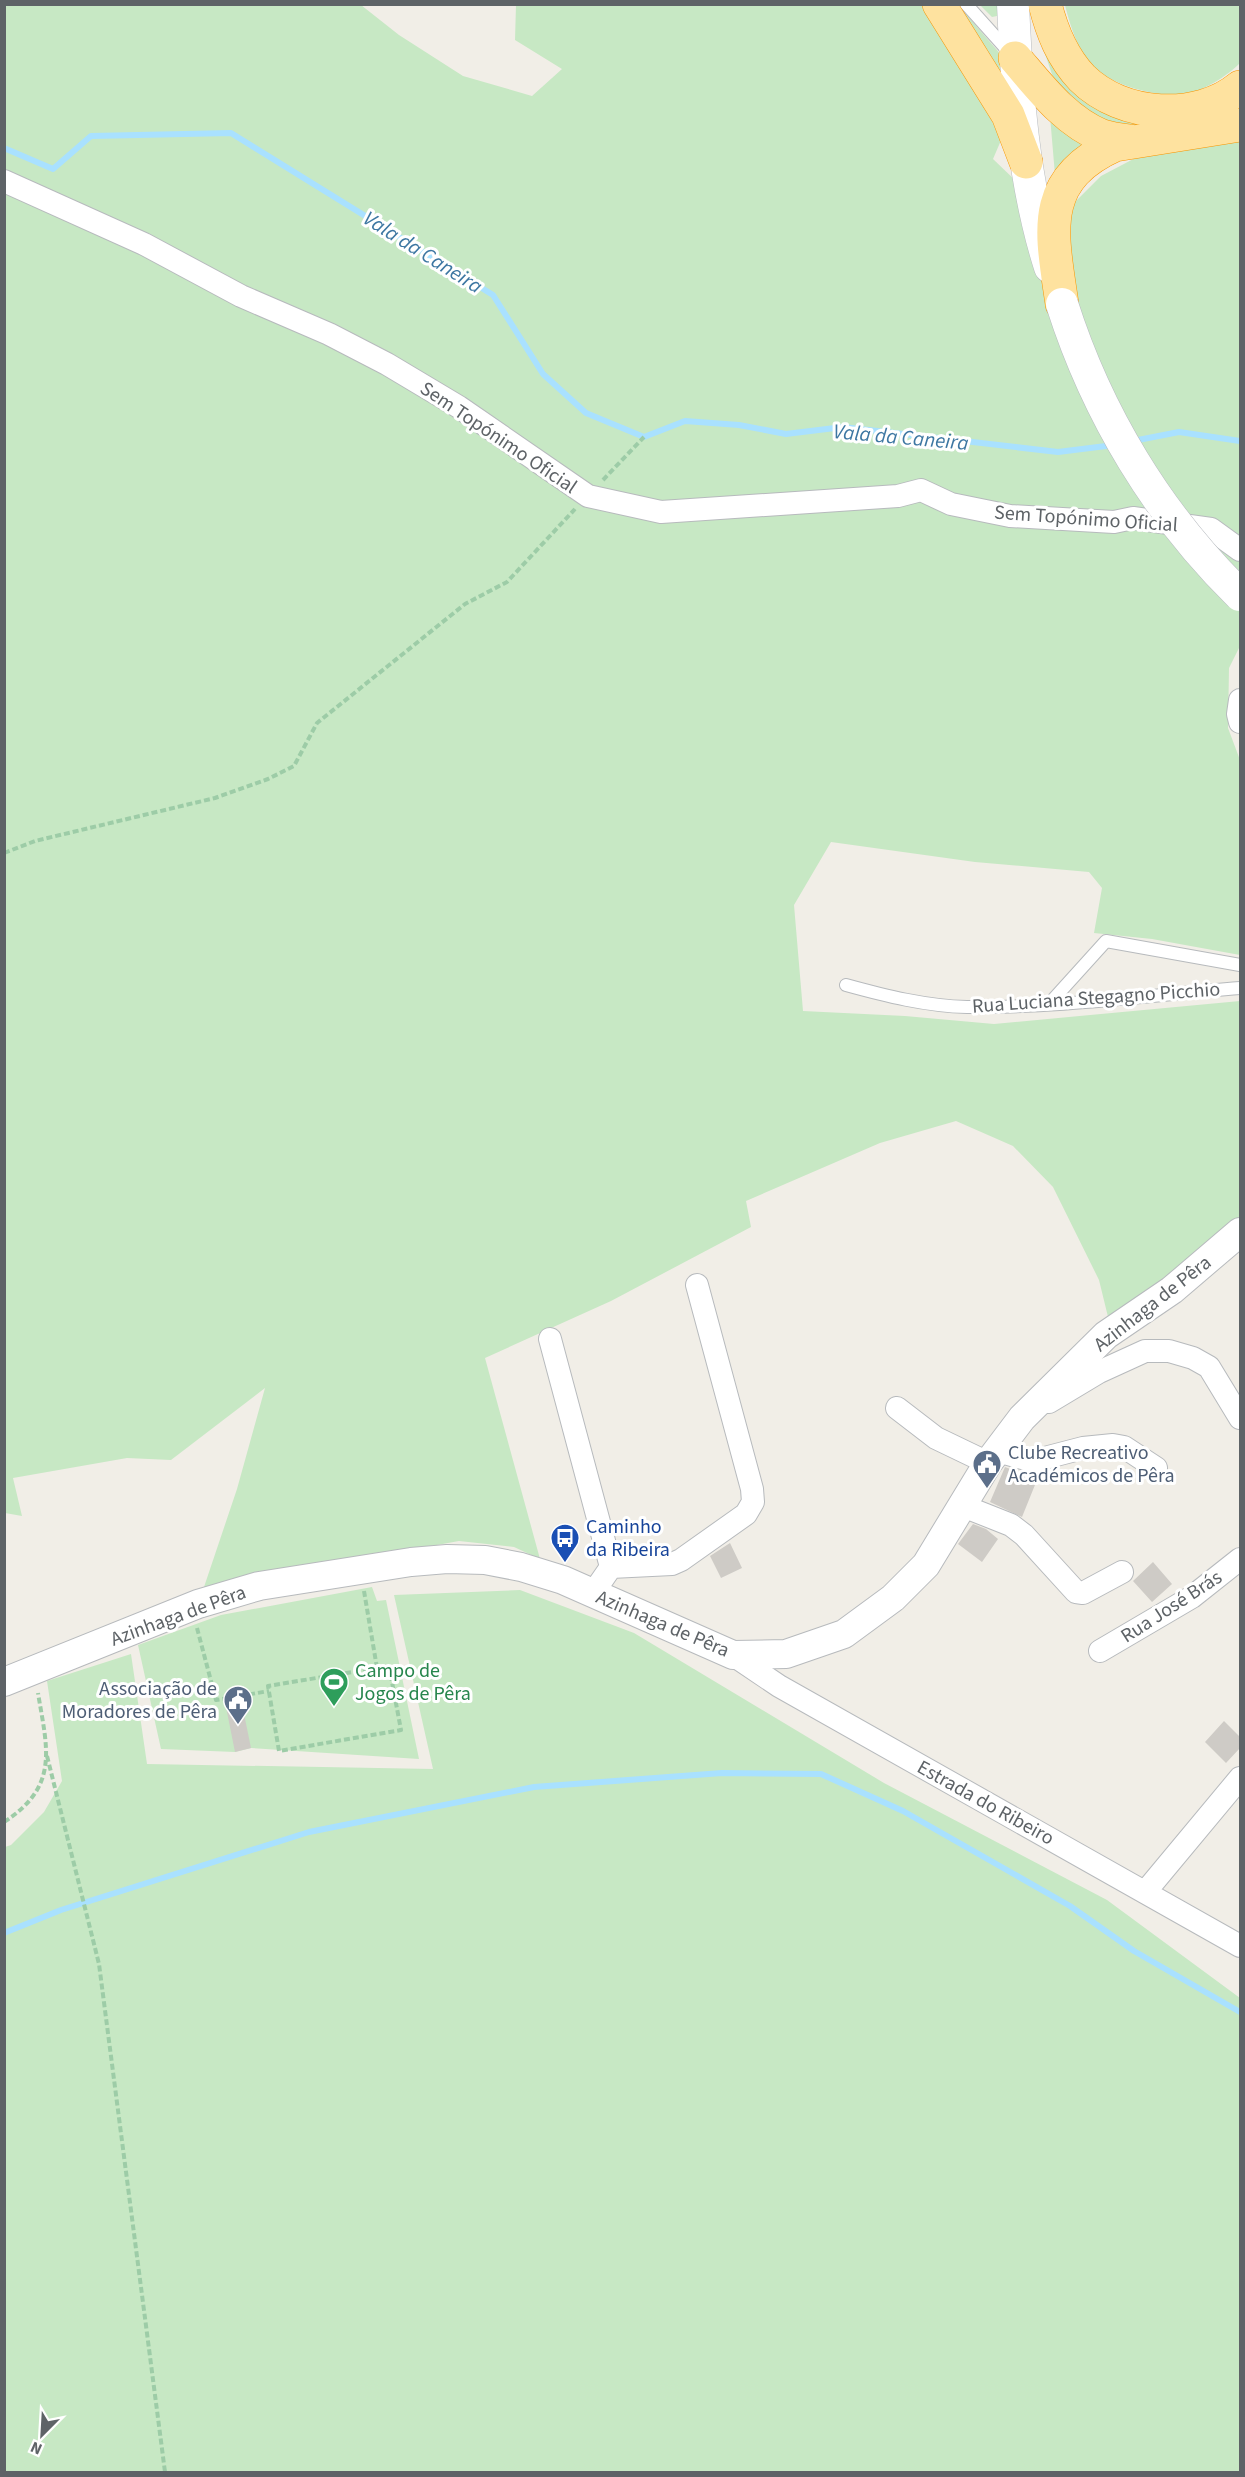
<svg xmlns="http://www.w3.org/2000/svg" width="1245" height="2477" viewBox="0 0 1245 2477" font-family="'Source Sans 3',sans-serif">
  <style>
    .green { fill: #c7e8c4 }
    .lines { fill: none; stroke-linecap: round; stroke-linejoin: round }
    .stream { stroke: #a9e1ff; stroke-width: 6 }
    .building { fill: #cecbc6 }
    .service-casing { stroke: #b7babd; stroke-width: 14 }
    .minor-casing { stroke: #b7babd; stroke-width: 24 }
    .tertiary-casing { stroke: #b7babd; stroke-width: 30 }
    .secondary-casing { stroke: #b8bcc0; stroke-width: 33 }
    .trunk-casing { stroke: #f89500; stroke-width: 34 }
    .path { stroke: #9dcca7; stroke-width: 4; stroke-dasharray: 6 3; stroke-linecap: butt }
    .service { stroke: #fff; stroke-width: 12 }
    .minor { stroke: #fff; stroke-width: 22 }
    .tertiary { stroke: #fff; stroke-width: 28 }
    .secondary { stroke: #fff; stroke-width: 32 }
    .trunk { stroke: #fee29f; stroke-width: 33 }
    .secondary-bridge-casing { stroke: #b8bcc0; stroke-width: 33; stroke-linecap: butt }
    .secondary-bridge { stroke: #fff; stroke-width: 32 }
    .labels { text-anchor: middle; stroke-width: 6; stroke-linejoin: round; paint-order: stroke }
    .street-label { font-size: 20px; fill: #5e6367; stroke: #fff }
    .service-label { font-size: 20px; fill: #4e5e75; stroke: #fff; text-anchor: start }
    .transit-label { font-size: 20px; fill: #164399; stroke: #fff; text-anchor: start }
    .leisure-label { font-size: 20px; fill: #27864d; stroke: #fff; text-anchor: start }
    .water-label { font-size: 21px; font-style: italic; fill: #3d77a2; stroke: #fff }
  </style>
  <rect width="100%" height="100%" fill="#f1eee7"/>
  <path class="green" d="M4 5H361L399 35 463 76 532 96 562 69 515 40 516 5H923L1002 138 993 159 1017 182 1022 226 1069 222 1074 203 1101 176 1141 155 1240 139V646L1229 668 1228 728 1240 760V955L1152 939 1094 933 1102 888 1089 872 975 862 831 842 794 905 803 1011 905 1016 994 1024 1240 1001V1217L1223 1238 1110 1325 1099 1280 1053 1187 1013 1146 956 1121 880 1143 746 1201 751 1227 611 1301 485 1358 540 1559 514 1547 459 1541 204 1587 237 1489 265 1388 171 1460 127 1458 13 1478 22 1516 5 1513Z
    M958 5 1003 57 1004 84Z
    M980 5H999L997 16 992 17Z
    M1065 5H1240V63C1227 76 1204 91 1185 94 1156 98 1110 85 1090 64 1078 50 1069 22 1065 5Z
    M1043 48 1093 100 1240 98V114L1131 126 1100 120 1055 83Z
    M1050 116 1095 144 1055 175Z
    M372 1587 377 1601 386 1600 419 1759 251 1748 235 1752 161 1749 138 1645 221 1615Z
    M520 1590 634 1633 884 1783 1107 1900 1240 1998V2472H5V1847L11 1845 44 1812 62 1781 47 1681 131 1654 147 1764 433 1769 394 1595Z"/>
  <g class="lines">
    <path class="stream" d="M4 148 53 169 91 136 231 133 493 295 543 374 586 413 644 437 685 421 739 425 786 434 843 427 1058 452 1114 445
      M1133 441 1179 432 1240 441
      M4 1933 61 1910 309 1832 534 1787 722 1773 821 1774 903 1811 1070 1906 1134 1951 1240 2012"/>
  </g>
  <path class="building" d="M1005 1467 1023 1474V1472L1039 1475 1022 1517 990 1502Z
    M973 1524 986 1529 998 1539 982 1562 958 1544Z
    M730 1543 742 1568 721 1578 710 1556Z
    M1153 1562 1172 1584 1152 1602 1133 1581Z
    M241 1699 251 1748 235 1752 225 1702Z
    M1224 1721 1240 1737V1748L1226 1763 1205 1742Z"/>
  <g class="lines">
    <g class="service-casing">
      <path id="service" d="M966 4 1010 53
        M846 985C886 996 926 1006 967 1007 1058 1008 1150 995 1240 988
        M1049 1004 1106 941 1240 965"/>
    </g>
    <g class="minor-casing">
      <path id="minor" d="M4 181 144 244 241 296 329 334 387 364 459 407 588 496 661 512 898 496 921 490 951 504 1010 516 1114 522 1133 518 1211 529 1240 550
        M1240 700 1238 714 1240 722
        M550 1339 611 1567 593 1593
        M1049 1402 1099 1372 1145 1351H1169L1193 1358 1209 1367 1240 1418
        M897 1408 936 1438 988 1463
        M997 1451 1033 1461 1083 1448 1113 1445 1124 1447 1156 1468
        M963 1506 1011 1525 1024 1535 1076 1592 1083 1593 1122 1572
        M611 1567 672 1564 681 1560 746 1514 753 1502 752 1489 697 1285
        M1100 1651 1192 1597 1240 1559
        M733 1655 779 1686 1240 1946
        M1146 1891 1240 1778"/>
    </g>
    <g class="tertiary-casing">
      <path id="tertiary" d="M4 1682 198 1604 259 1586 411 1562 447 1559 485 1560 521 1567 563 1580 733 1655 786 1654 844 1634 893 1598 926 1565 988 1463 1022 1418 1106 1335 1172 1290 1240 1232"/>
    </g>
    <g class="secondary-casing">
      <path id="secondary" d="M1013 4C1017 93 1023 182 1050 267"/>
    </g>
    <g class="trunk-casing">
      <path id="trunk" d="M939 4 1008 115 1026 162
        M1045 4C1052 32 1062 57 1082 78 1122 118 1198 122 1240 87
        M1015 58C1040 87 1065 121 1102 136 1111 139 1121 140 1130 141
        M1062 304C1052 234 1037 180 1115 145L1240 125"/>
    </g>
    <path class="path" d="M603 480 644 437
      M4 853 35 841 215 798 268 779 294 766 317 723 465 604 507 582 575 509
      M364 1591 377 1668
      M197 1628 216 1700 269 1691
      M389 1666 401 1730 279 1751 268 1686Z
      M47 1756 99 1964 165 2472
      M4 1822C60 1786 47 1748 38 1693"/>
    <use href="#service" class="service"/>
    <use href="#minor" class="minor"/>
    <use href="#tertiary" class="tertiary"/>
    <use href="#secondary" class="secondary"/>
    <use href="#trunk" class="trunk"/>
    <g class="secondary-bridge-casing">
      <path id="secondary-bridge" d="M1062 304C1097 414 1158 515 1240 595"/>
    </g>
    <use href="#secondary-bridge" class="secondary-bridge"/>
  </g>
  <defs>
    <g id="civic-pin" transform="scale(1.5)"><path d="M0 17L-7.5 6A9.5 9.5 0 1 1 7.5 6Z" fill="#5c6f8a" stroke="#fff"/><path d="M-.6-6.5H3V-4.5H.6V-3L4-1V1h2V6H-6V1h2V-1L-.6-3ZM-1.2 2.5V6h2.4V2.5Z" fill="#fff"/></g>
    <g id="bus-pin" transform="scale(1.5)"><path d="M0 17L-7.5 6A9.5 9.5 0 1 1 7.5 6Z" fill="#1a4fb4" stroke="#fff"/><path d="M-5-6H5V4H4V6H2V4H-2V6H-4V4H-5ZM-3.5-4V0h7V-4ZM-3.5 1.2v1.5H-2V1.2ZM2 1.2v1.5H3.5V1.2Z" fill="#fff"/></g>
    <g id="stadium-pin" transform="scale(1.5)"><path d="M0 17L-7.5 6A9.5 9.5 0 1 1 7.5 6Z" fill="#2e9e5b" stroke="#fff"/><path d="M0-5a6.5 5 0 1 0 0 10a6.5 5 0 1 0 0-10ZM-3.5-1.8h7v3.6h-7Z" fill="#fff"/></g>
  </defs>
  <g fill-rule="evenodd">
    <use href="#civic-pin" x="987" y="1464"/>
    <use href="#bus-pin" x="565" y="1538"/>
    <use href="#stadium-pin" x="334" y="1682"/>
    <use href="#civic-pin" x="238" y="1700"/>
  </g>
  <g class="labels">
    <g class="street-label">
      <text transform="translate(499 437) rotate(34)" y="7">Sem Topónimo Oficial</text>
      <text transform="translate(1086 518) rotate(4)" y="7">Sem Topónimo Oficial</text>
      <text transform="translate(1096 997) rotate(-4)" y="7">Rua Luciana Stegagno Picchio</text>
      <text transform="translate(1152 1303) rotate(-38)" y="7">Azinhaga de Pêra</text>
      <text transform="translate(1171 1606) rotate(-33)" y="7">Rua José Brás</text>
      <text transform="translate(178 1615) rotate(-20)" y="7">Azinhaga de Pêra</text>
      <text transform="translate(663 1623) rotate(23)" y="7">Azinhaga de Pêra</text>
      <text transform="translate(986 1802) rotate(29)" y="7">Estrada do Ribeiro</text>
    </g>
    <g class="service-label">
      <text x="1008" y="1459">Clube Recreativo<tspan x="1008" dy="23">Académicos de Pêra</tspan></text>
      <text x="217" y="1695" text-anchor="end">Associação de<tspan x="217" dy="23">Moradores de Pêra</tspan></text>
    </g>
    <g class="transit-label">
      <text x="586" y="1533">Caminho<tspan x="586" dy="23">da Ribeira</tspan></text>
    </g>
    <g class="leisure-label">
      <text x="355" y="1677">Campo de<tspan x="355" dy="23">Jogos de Pêra</tspan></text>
    </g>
    <g class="water-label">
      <text transform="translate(423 252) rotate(32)" y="7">Vala da Caneira</text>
      <text transform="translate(901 437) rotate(5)" y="7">Vala da Caneira</text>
    </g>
  </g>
  <rect width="1245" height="2477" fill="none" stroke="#5e6367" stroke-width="12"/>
  <g transform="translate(42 2435) rotate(204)" stroke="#ffffff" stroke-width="4.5" paint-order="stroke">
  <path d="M0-4.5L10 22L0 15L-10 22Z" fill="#5e6367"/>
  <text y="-9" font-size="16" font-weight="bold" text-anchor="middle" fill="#5e6367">N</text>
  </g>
</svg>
